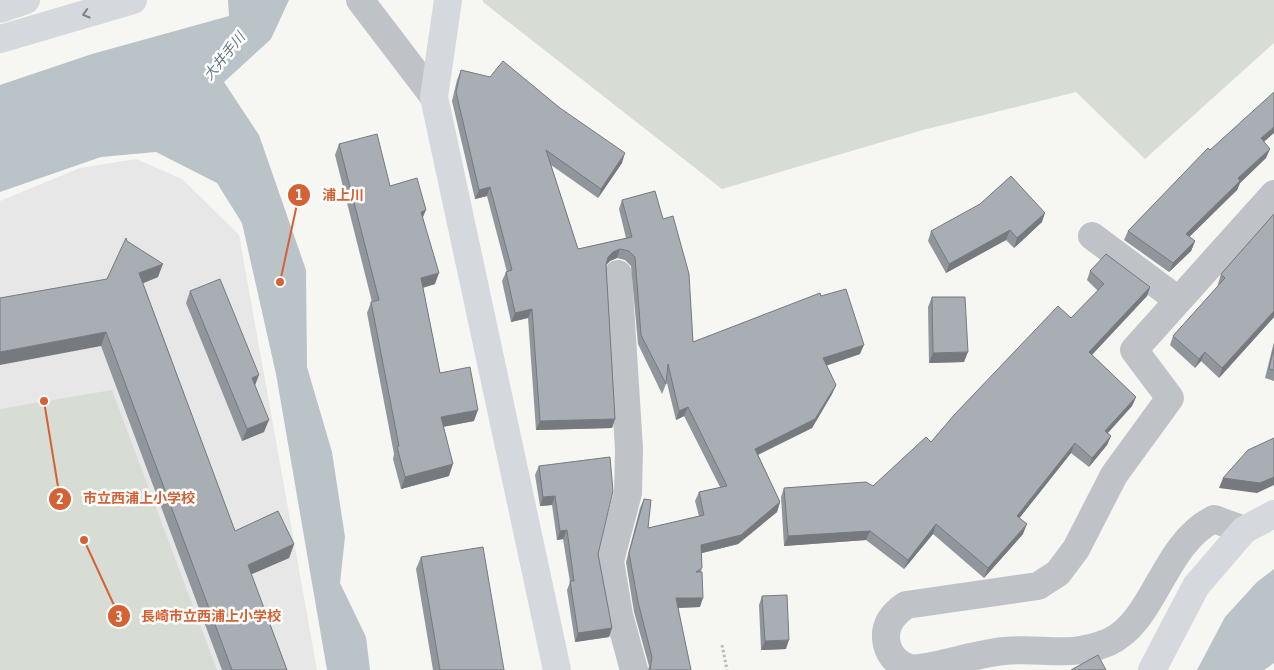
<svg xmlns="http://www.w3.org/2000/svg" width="1274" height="670" viewBox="0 0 1274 670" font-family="'Asap Condensed','Noto Sans JP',sans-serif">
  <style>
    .built { fill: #e6e7e6 }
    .green { fill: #d7dcd4 }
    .water { fill: #bac3c8 }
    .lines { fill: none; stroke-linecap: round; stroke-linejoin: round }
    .path { stroke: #b9bbbe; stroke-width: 3; stroke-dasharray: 2.5 2.5; stroke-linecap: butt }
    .street { stroke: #bfc2c6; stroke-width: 28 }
    .secondary { stroke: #d5d8dc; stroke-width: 28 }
    .highway { stroke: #d5d8dc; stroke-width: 28 }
    .wall { fill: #90969b }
    .shaded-wall { fill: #767a7e }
    .building { fill: #a8aeb4; stroke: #767a7e }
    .oneway { stroke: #78838f }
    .labels { text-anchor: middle; stroke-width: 5; stroke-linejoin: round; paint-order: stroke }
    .water-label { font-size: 14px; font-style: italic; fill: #63757e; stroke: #fff }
    .leader { fill: none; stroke: #d46235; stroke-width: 2 }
    .callout-dot { fill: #d46235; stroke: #fff; stroke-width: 2 }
    .mark-label { font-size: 15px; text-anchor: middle; font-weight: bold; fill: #fff }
    .callout-label { font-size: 14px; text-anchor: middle; font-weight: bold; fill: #d46235; stroke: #fff; stroke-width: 5; stroke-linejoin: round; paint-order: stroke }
  </style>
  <rect width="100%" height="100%" fill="#f6f6f3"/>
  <path class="built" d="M136 159 182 179 239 235 317 670H0V201L80 168Z"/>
  <path class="green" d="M483 0H1274V43L1145 159 1076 92 923 130 722 189 483 2Z
    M112 390 217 670H0V409Z"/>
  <path class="water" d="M228 0H289L271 39 224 82 259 135 306 270 307 367 332 452 345 537 340 583 366 637 370 670H327L276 374 242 223 217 183 156 152 101 157 0 192V85L92 54 229 16Z
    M1274 569V663L1264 670H1197L1225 617 1257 582Z"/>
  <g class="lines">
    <path class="path" d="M722 645 727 670"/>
    <path class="street" d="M360 0 434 97
      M1092 236 1178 300
      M618 274 629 449 628 493 610 561 619 615 634 670
      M1244 530 1214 519C1163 544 1155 621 1109 642 1068 659 1044 647 1004 651 993 652 981 655 970 657 959 660 919 670 910 668 896 664 887 653 886 638 885 623 894 613 906 605L1038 586 1058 573 1076 549 1114 475 1170 398 1134 350 1274 194"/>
    <path class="secondary" d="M448 0 434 97 557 670
      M0 39 133 0
      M1152 670 1196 586 1244 530 1274 514"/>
    <path class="highway" d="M0 9 26 0"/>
  </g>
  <path class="wall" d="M461 70 622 163 598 198 551 165 578 249 626 238 619 209 622 200 693 342 821 296 860 354 826 365 836 385 832 394 812 428 758 455 780 502 777 512 738 544 702 553 700 607 678 608 691 670H648L649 666 634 612 626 562 640 508 644 499 648 528 699 516 695 501 699 492 720 487 684 416 676 420 666 379V384L662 394 638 344 631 266 625 260 617 258 610 261 606 265 615 419 612 428 536 430 528 318 511 322 502 281 506 272H507L487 196 475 199 452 101 457 80Z
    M1264 142 1266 158 1240 183 1237 190 1189 237 1195 241 1191 251 1169 272 1124 240 1128 231 1210 150Z
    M339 144 390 186 423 218 435 284 423 288 440 373 474 421 443 427 449 476 401 489 393 459 394 454 367 313 371 302H372L335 155Z
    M1274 214V317L1219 378 1201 361 1195 368 1170 345 1173 336 1219 285 1218 284 1221 274Z
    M1042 222 1014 248 1006 240 946 273 928 241 931 231Z
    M127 241 158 277 143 283 235 531 294 544 289 558 251 574 287 670H222L101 346 107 279Z
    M1090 271 1150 287 1147 296 1092 355 1136 397 1132 406 1108 433 1111 436 1107 445 1089 467 1071 453 1019 518 1023 534 984 578 933 534 904 569 866 540 784 546 781 497 784 488 873 486 931 442 1071 318 1098 291 1087 280Z
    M190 291 255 386 264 432 242 441 186 303Z
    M932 297 964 362 929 363 928 307Z
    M1274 342V381L1265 378Z
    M539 466 598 554 612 628 609 637 575 642 567 590 570 582 563 539 557 540 552 505 540 506 535 475Z
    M421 557 504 670H433L416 569Z
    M762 596 786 649 761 650 759 605Z"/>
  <path class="shaded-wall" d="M1274 127V133L1257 148 1261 138Z
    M1270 149 1266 158 1240 183 1237 190 1183 243 1186 234 1238 178Z
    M625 153 622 163 598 198 601 189Z
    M490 187 487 196 475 199 479 190Z
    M426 210 421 222V212Z
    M1045 213 1042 222 1014 248 1017 238Z
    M1010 230 1006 240 946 273 949 264Z
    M1195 241 1191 251 1169 272 1173 263Z
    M620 249 617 258 610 261 604 267 608 257 613 252Z
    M163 264 158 277 134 287 139 273Z
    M439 273 435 284 417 289 421 278Z
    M1150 287 1147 296 1085 362 1089 352Z
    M532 309 528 318 511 322 515 313Z
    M1274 311V317L1219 378 1222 368Z
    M106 332 101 346 0 365V352Z
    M864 345 860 354 820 368 823 358Z
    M968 352 964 362 929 363 933 353Z
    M1205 352 1201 361 1195 368 1199 359Z
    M259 375 254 388 252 378Z
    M836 385 832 394 812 428 751 458 755 449Z
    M1136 397 1132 406 1101 440 1105 431Z
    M688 407 684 416 676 420 679 411Z
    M478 410 474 421 436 428 441 417Z
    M615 419 612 428 536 430 540 421Z
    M269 420 264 432 242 441 247 429Z
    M1111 436 1107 445 1089 467 1092 458Z
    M1075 443 1071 453 1014 525 1017 516Z
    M453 464 449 476 401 489 405 477Z
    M1274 477V485L1257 493 1219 488 1223 478Z
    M555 496 552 505 540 506 543 497Z
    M780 502 777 512 738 544 698 554 701 545Z
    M936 524 933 534 904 569 908 560Z
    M1027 524 1023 534 984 578 988 568Z
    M567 530 563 539 557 540 560 531Z
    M870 531 866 540 784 546 788 536Z
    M294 544 289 558 243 578 248 565Z
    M676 598H703L700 607 673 608Z
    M612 628 609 637 575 642 578 633Z
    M789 640 786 649 761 650 765 641Z"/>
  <path class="building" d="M503 61 560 108 625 153 601 189 546 150 578 249 632 237 622 200 655 191 663 219 673 216 689 274 693 342 820 293 821 296 846 289 864 345 823 358 836 385 815 419 755 449 780 502 741 535 701 545 702 568 696 572H702L703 598H676L691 670H650L652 657 638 602 629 553 644 499 651 500 648 528 704 515 699 492 727 486 688 407 679 411 668 364 666 384 641 335 635 257 629 251 620 249 613 252 608 257 606 265 615 419 540 421 532 309 515 313 506 272 512 270 490 187 479 190 456 92 461 70 490 77Z
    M1274 92V127L1261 138 1270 149 1238 178 1240 181 1186 234 1195 241 1173 263 1128 231 1208 148 1210 150Z
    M377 134 390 186 417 178 426 210 421 212 439 273 421 278 440 373 470 367 478 410 441 417 453 464 405 477 397 447 399 446 371 302 379 300 339 144Z
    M1011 176 1045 213 1017 238 1010 230 949 264 931 231 980 204Z
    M1274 214V311L1222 368 1205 352 1199 359 1173 336 1225 278 1221 274Z
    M126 238 127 241 163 264 139 273 235 531 278 511 294 544 248 565 287 670H232L106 332 0 352V298L107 279Z
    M1106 254 1150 287 1089 352 1136 397 1105 431 1111 436 1092 458 1075 443 1017 516 1027 524 988 568 936 524 908 560 870 531 788 536 784 488 866 482 873 486 926 437 931 442 955 414 1058 306 1071 318 1104 284 1090 271Z
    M220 279 259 375 252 378 269 420 247 429 190 291Z
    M932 297H965L968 352 933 353Z
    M1274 347V370L1269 369Z
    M1274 438V477L1260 483 1223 478 1248 450Z
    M610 457 613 491 598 554 612 628 578 633 570 581H574L567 530 560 531 555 496 543 497 539 466Z
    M483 547 504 670H440L421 557Z
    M787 595 789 640 765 641 762 596Z
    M1098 655 1106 670H1071Z"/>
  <defs><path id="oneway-chevron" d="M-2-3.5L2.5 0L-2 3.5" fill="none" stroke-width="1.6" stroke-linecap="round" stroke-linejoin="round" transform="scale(1.25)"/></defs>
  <use class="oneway" href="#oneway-chevron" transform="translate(86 14) rotate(164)"/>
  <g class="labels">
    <g class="water-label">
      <text transform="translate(224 56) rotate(-51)" y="5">大井手川</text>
    </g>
  </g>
  <path class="leader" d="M280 282L299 195M44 401L60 499M84 540L119 616"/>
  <g class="callout-dot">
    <circle cx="280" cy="282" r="5"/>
    <circle cx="44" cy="401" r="5"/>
    <circle cx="84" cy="540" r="5"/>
    <circle cx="299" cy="195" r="12"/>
    <circle cx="60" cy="499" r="12"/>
    <circle cx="119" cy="616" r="12"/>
  </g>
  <g class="mark-label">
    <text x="299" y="200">1</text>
    <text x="60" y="504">2</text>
    <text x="119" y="622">3</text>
  </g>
  <g class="callout-label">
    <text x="343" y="200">浦上川</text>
    <text x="139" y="503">市立西浦上小学校</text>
    <text x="211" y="621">長崎市立西浦上小学校</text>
  </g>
</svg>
